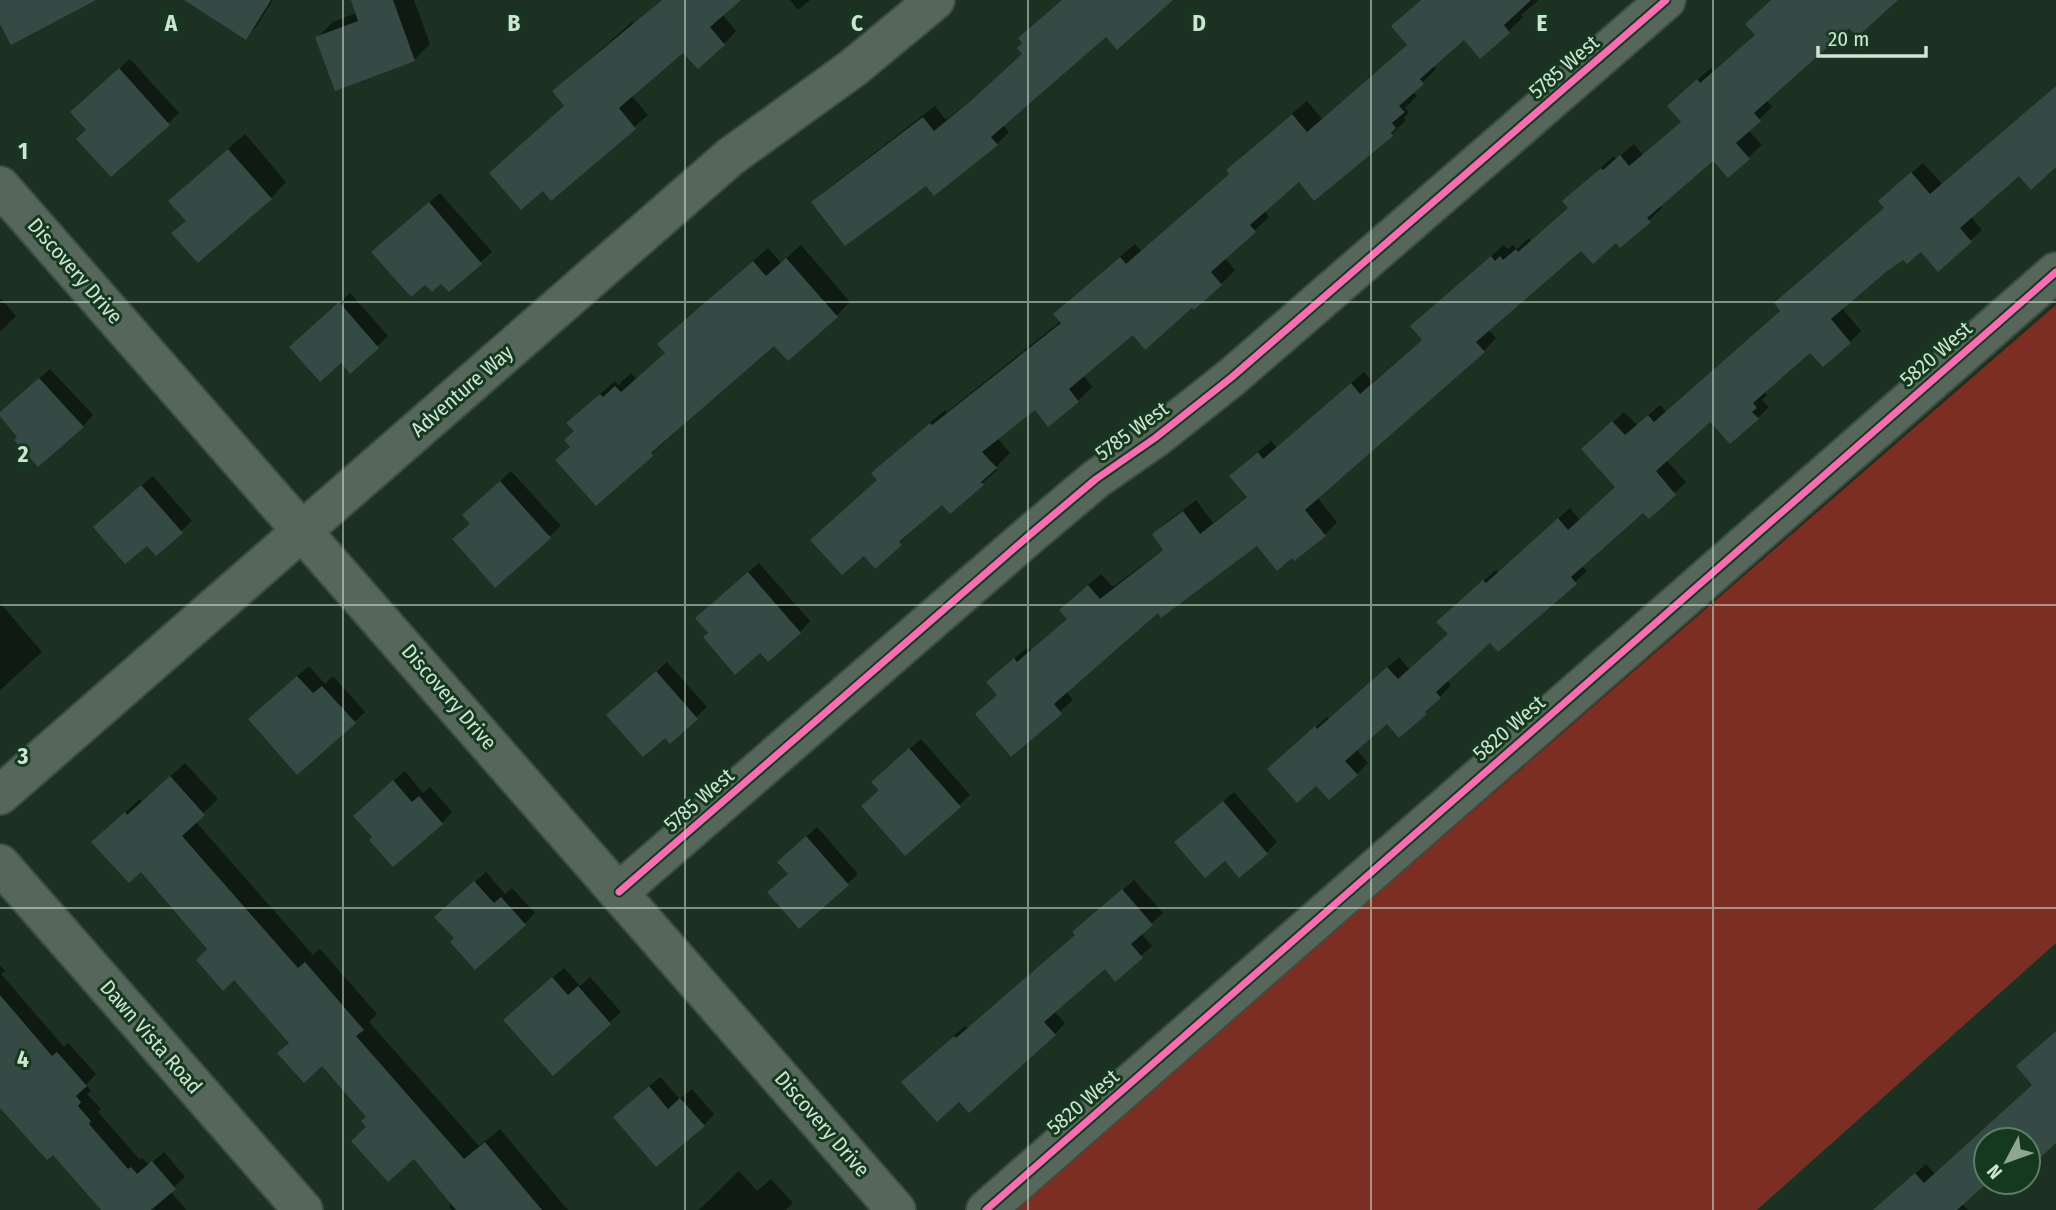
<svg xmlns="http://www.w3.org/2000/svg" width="2056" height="1210" viewBox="0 0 2056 1210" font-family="'Fira Sans Condensed',sans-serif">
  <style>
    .green { fill: #7d2e22 }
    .shadow { fill: #0007 }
    .building { fill: #354a45 }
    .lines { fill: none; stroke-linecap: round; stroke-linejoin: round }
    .minor-casing { stroke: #3c4d40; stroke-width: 42 }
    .minor { stroke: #57665a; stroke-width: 38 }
    .cycleway-casing { stroke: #14391e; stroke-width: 11 }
    .cycleway { stroke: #f96db3; stroke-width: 7 }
    .grid { fill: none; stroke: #d0e4d3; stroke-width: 2; stroke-opacity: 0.55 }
    .labels { text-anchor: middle; stroke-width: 6; stroke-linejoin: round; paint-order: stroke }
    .street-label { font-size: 21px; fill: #d0e4d3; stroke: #14391e }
    .grid-label { font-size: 23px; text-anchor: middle; font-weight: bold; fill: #d0e4d3; stroke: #14391e; stroke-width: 6; stroke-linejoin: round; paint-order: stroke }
  </style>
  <rect width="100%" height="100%" fill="#1c3122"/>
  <path class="green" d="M2056 305V943L1757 1210H1013Z"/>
  <path class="shadow" d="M195 0H273L256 27 245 38Z
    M353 0H414L430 44 414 60 317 38 333 22 357 13Z
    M662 0H737L722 14 736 31 724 44 683 51 631 95 648 115 551 198 566 105 554 91 632 22 634 24Z
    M790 0H810L798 10Z
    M1065 0H1171L1106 35 1003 125 1009 132 997 144 926 183 814 202 825 191 935 106 946 120 988 87 1024 53Z
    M1421 0H1539L1521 15 1523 17 1509 31 1480 56 1465 38 1433 65 1436 69 1413 92 1417 96 1405 108 1409 112 1404 118 1406 120 1392 134 1300 180 1264 210 1269 217 1225 258 1235 270 1221 284 1145 347 1133 333 1083 375 1092 387 1078 401 1036 408 997 438 1010 453 995 468 997 470 950 512 942 503 875 566 879 480 888 459 945 410 947 412 1061 321 1069 300 1135 244 1141 251 1230 173 1228 170 1242 156 1307 101 1322 119 1409 44Z
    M1772 0H1896L1849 25 1766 100 1772 107 1748 130 1762 145 1728 175 1713 158 1660 205 1662 208 1621 246 1616 241 1581 248 1488 329 1496 338 1484 351 1317 497 1337 522 1325 535 1257 544 1158 611 1066 691 1073 700 1012 754 999 694 1001 670 1028 647 1031 651 1069 618 1074 597 1101 574 1113 587 1164 549 1154 534 1167 522 1196 500 1213 523 1248 496 1231 476 1244 463 1271 441 1277 448 1364 372 1373 382 1423 339 1425 314 1504 245 1508 249 1513 245 1517 249 1529 238 1531 241 1570 207 1577 189 1614 156 1616 159 1634 144 1643 155 1683 121 1682 93 1711 68 1714 72 1757 34Z
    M130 59 179 113 111 175 88 129 82 101Z
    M2056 86V165L2019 173 1971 217 1982 230 1939 269 1921 250 1904 257 1842 308 1861 331 1850 342 1811 350 1763 391 1767 395 1762 400 1769 407 1758 418 1711 420 1666 460 1686 482 1649 517 1643 511 1582 566 1587 571 1575 582 1491 640 1446 680 1451 685 1425 713 1387 722 1356 749 1368 763 1357 774 1317 783 1281 757 1327 717 1330 719 1399 657 1410 670 1449 634 1450 611 1496 570 1498 573 1570 508 1580 520 1617 487 1595 438 1624 412 1637 425 1660 405 1666 412 1782 310 1886 207 1892 190 1923 163 1943 185Z
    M245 134 286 182 271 198 187 220 186 186Z
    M440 193 492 252 449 290 442 282 384 242Z
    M801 245 850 302 836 316 774 343 596 504 571 446 583 409 615 381 618 385 631 373 636 379 667 352 674 330 768 248 781 263Z
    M350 293 388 336 351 371 342 361 301 337Z
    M0 298 16 316 0 332Z
    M50 369 93 415 83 426 11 403Z
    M511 471 561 526 495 585 472 523 474 505Z
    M153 476 192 521 181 531 147 543 106 517Z
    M759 563 810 621 800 632 760 651 710 633 708 608Z
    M0 603 42 652 0 690Z
    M667 662 707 707 670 741 665 735 619 705Z
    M309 666 325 684 333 676 365 712 354 722 260 709Z
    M921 739 970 795 959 805 881 790 884 771Z
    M185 763 218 799 195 821 313 955 320 949 377 1014 369 1022 479 1146 500 1129 568 1210H452L449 1207 452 1203 414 1156 368 1127V1116L322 1064 290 1042 209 949 108 828 140 799 142 802Z
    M405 771 423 793 430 787 452 812 442 823 374 837 366 805Z
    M1234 792 1277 842 1266 853 1225 859 1187 832Z
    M817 827 858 874 847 884 789 873 790 851Z
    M486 872 505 894 512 888 535 913 525 923 456 938 447 906Z
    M1134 880 1163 913 1141 933 1152 946 1115 979 1105 967 1054 1011 1065 1023 1055 1034 959 1100 914 1071 965 1026 968 1029 1077 934 1085 922Z
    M0 965 5 971 1 974 64 1047 68 1043 96 1074 86 1085 91 1091 87 1094 101 1109 98 1112 140 1160 142 1158 149 1165 164 1152 185 1177 170 1191 186 1210H104L53 1153 0 1105Z
    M564 968 580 986 590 977 621 1012 553 1073 516 1009Z
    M2056 1032V1138L2028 1166V1140H1986L1962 1204 1968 1210H1875L1926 1164 1935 1174 2034 1084Z
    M660 1077 680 1099 692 1089 714 1114 704 1125 626 1106Z
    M739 1171 757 1191 771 1179 793 1203 786 1210H699Z"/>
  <path class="building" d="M0 0H96L11 45 0 24Z
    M184 0H271L246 40Z
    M351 0H393L415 61 335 91 315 37 358 21Z
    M662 0H741L710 27 725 45 698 69 683 53 619 108 636 129 551 201 543 191 521 210 489 173 564 106 552 91Z
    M1062 0H1173L1117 50 1106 37 991 137 998 145 934 196 926 186 845 246 811 202 923 117 934 131 974 98 1022 54 1017 48 1022 43 1018 38Z
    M1421 0H1531L1504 25 1510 33 1480 59 1464 40 1420 79 1424 84 1399 106 1405 112 1392 123 1396 128 1391 133 1393 136 1314 201 1299 182 1250 225 1256 232 1211 272 1222 285 1194 310 1192 308 1145 350 1133 335 1069 389 1079 402 1048 427 1035 410 982 452 997 468 981 482 984 485 950 514 942 505 899 542 902 545 875 569 864 556 842 575 810 540 877 480 871 473 930 423 932 425 1061 323 1053 314 1120 257 1126 264 1229 174 1226 170 1292 114 1307 132 1407 45 1391 26Z
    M1771 0H1898L1857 37 1849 28 1754 113 1761 121 1736 143 1750 159 1728 178 1713 161 1647 218 1651 222 1620 248 1616 243 1593 264 1581 251 1476 342 1485 352 1305 510 1326 536 1294 561 1292 558 1277 571 1257 546 1161 618 1158 613 1054 704 1062 714 1011 757 975 714 997 695 986 682 1014 658 1017 662 1067 619 1059 610 1088 585 1100 599 1163 550 1152 534 1183 511 1200 534 1247 497 1229 476 1258 452 1263 459 1351 383 1360 394 1422 340 1410 326 1491 256 1495 261 1500 256 1503 260 1516 249 1518 252 1568 208 1562 201 1601 168 1603 170 1620 155 1629 166 1681 122 1667 106 1697 79 1700 83 1755 35 1745 24Z
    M119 68 170 125 111 177 76 139 86 130 70 112Z
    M2056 86V167L2031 190 2019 176 1960 228 1972 242 1938 272 1921 252 1907 264 1903 260 1886 272 1831 319 1851 343 1823 367 1810 353 1753 403 1757 408 1752 412 1759 419 1730 444 1710 422 1656 471 1676 495 1649 519 1643 513 1571 577 1577 584 1498 652 1490 643 1436 692 1441 698 1425 712 1427 714 1399 738 1387 724 1345 761 1358 775 1329 800 1316 786 1297 803 1267 769 1315 726 1317 729 1387 667 1398 679 1448 634 1436 622 1483 580 1486 583 1558 518 1568 530 1615 487 1581 449 1612 421 1625 435 1648 415 1654 422 1780 311 1774 303 1884 208 1878 201 1911 172 1930 194Z
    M228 149 272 199 198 263 171 233 186 221 168 201Z
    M429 202 482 264 449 292 441 284 432 292 425 285 411 297 371 252Z
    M786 258 838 317 788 361 774 346 651 453 653 456 596 506 555 460 570 447 564 440 574 431 566 423 600 394 603 397 615 386 621 392 665 353 657 344 753 261 766 276Z
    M339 302 379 348 350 374 341 363 320 382 289 347Z
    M39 378 84 427 38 467 14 440 17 437 0 416V412Z
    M500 481 551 538 495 588 452 539 470 524 462 515Z
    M141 485 183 533 156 556 147 546 125 564 93 527Z
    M748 572 801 633 768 662 760 653 735 675 703 637 708 633 695 618Z
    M656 671 698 719 670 744 665 738 643 757 606 715Z
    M297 676 313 693 322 686 356 723 297 775 248 719Z
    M909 748 961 807 905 856 861 806 879 790 871 782Z
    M170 776 205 815 182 836 298 968 305 962 364 1030 356 1036 464 1159 485 1142 542 1210H456L414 1159 388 1182 351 1141 366 1127 361 1121 366 1117 322 1066 304 1083 277 1053 289 1043 234 980 223 991 196 960 207 949 141 872 129 883 91 842 125 812 127 815Z
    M393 780 412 802 419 796 443 824 393 867 369 840 372 837 353 816Z
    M1223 801 1268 854 1239 878 1225 861 1205 878 1174 842Z
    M806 836 849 885 799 929 767 892 788 874 777 862Z
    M474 881 494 903 501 897 526 925 475 970 450 942 454 938 434 917Z
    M1122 889 1153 925 1131 944 1143 958 1115 982 1105 969 1044 1022 1056 1035 969 1113 959 1102 937 1122 901 1082 954 1036 956 1038 1075 935 1072 932Z
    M552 977 568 995 578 986 611 1024 553 1076 503 1020Z
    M0 995 52 1056 57 1052 87 1086 76 1096 81 1102 78 1106 91 1121 89 1124 128 1169 131 1167 137 1174 152 1161 176 1189 151 1210H101L53 1155 47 1160 0 1108Z
    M2056 1031V1143L2028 1169V1140H1986L1988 1182 1957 1210H1873L1915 1173 1924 1183 2032 1085 2016 1066Z
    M649 1086 668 1109 680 1098 705 1126 656 1167 613 1117Z"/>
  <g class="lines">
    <g class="minor-casing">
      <path id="minor" d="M0 186 896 1210
        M0 795 730 157 853 68 935 0
        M0 864 303 1210
        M619 892 1032 533 1096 479 1155 438 1232 377 1666 0
        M986 1210 2056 272"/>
    </g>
    <use href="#minor" class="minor"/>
    <g class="cycleway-casing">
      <path id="cycleway" d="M619 892 1032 533 1096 479 1155 438 1232 377 1666 0
        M986 1210 2056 272"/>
    </g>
    <use href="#cycleway" class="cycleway"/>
  </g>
  <path class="grid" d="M343 0V1210M685 0V1210M1028 0V1210M1371 0V1210M1713 0V1210M0 302H2056M0 605H2056M0 908H2056"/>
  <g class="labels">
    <g class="street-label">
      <text transform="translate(1564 67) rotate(-41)" y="7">5785 West</text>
      <text transform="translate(75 271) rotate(49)" y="7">Discovery Drive</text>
      <text transform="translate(1936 354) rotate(-41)" y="7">5820 West</text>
      <text transform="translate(462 391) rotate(-41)" y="7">Adventure Way</text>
      <text transform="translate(1132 431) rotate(-36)" y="7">5785 West</text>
      <text transform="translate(449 697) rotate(49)" y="7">Discovery Drive</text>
      <text transform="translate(1509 728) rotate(-41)" y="7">5820 West</text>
      <text transform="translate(699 800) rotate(-41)" y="7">5785 West</text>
      <text transform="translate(151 1037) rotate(49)" y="7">Dawn Vista Road</text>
      <text transform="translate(1083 1102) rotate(-41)" y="7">5820 West</text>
      <text transform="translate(822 1124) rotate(49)" y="7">Discovery Drive</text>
    </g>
  </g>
  <g class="grid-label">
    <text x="171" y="31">A</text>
    <text x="514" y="31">B</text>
    <text x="857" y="31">C</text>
    <text x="1199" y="31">D</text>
    <text x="1542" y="31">E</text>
    <text x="23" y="159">1</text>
    <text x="23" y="462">2</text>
    <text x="23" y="764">3</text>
    <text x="23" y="1067">4</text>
  </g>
  <g transform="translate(2007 1161) rotate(229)"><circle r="33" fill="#14391e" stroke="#5f7d66" stroke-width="2"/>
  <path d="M0-5L12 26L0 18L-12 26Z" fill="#91a595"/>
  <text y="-10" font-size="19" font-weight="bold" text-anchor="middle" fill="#d0e4d3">N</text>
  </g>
  <path d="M1818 46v10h108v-10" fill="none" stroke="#d0e4d3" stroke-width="3.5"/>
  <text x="1828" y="46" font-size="21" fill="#d0e4d3" stroke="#14391e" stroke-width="5" paint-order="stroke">20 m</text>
</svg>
